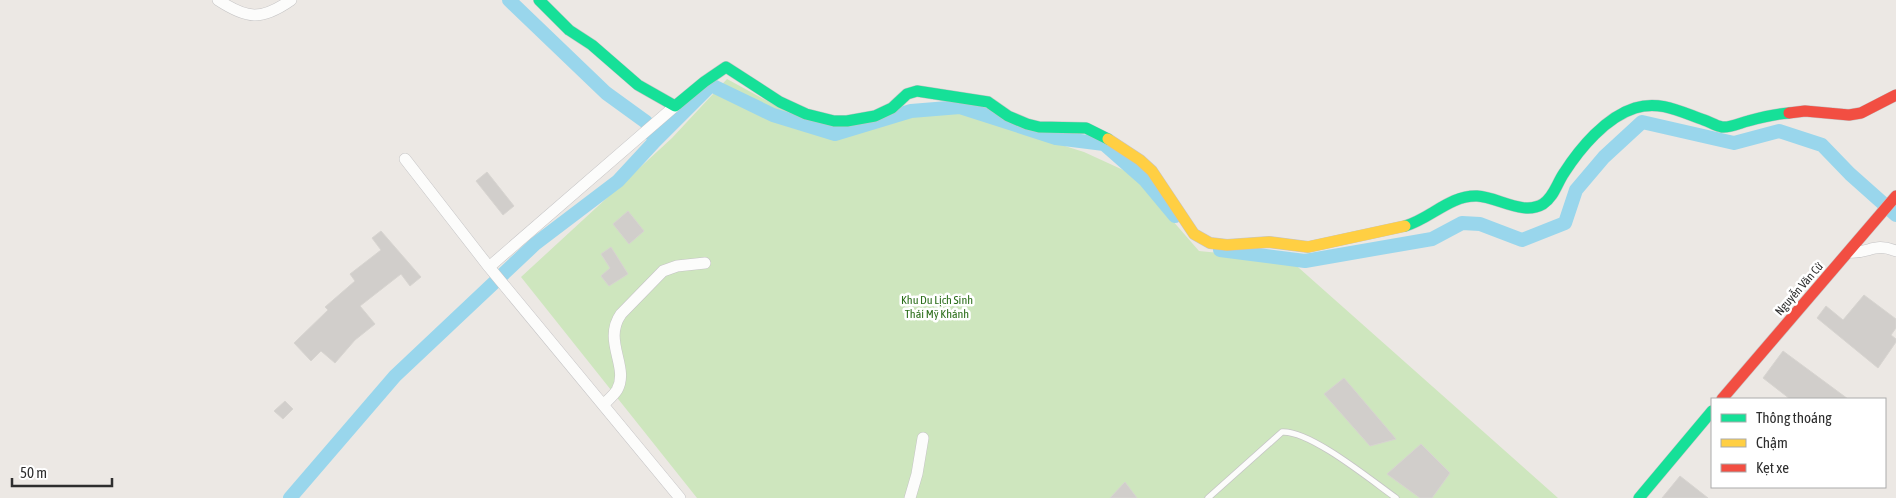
<svg xmlns="http://www.w3.org/2000/svg" width="1896" height="498" viewBox="0 0 1896 498" font-family="'Asap Condensed',sans-serif">
  <style>
    .green { fill: #cee6be }
    .lines { fill: none; stroke-linecap: round; stroke-linejoin: round }
    .canal { stroke: #99d6ec; stroke-width: 14 }
    .building { fill: #d1cecb; stroke: #d7d4d0 }
    .lane-casing { stroke: #c5c4c5; stroke-width: 7 }
    .street-casing { stroke: #c5c4c5; stroke-width: 12 }
    .fast-casing { stroke: #c5c4c5; stroke-width: 12 }
    .slow-casing { stroke: #c5c4c5; stroke-width: 12 }
    .jam-casing { stroke: #c5c4c5; stroke-width: 12 }
    .lane { stroke: #fcfcfb; stroke-width: 5.5 }
    .street { stroke: #fcfcfb; stroke-width: 11 }
    .fast { stroke: #16e098; stroke-width: 11 }
    .slow { stroke: #ffcf43; stroke-width: 11 }
    .jam { stroke: #f24e42; stroke-width: 11 }
    .labels { text-anchor: middle; stroke-width: 5; stroke-linejoin: round; paint-order: stroke }
    .street-label { font-size: 12px; fill: #2e2e2e; stroke: #fff }
    .park-label { font-size: 12px; fill: #2c6e1b; stroke: #fff }
  </style>
  <rect width="100%" height="100%" fill="#ece8e4"/>
  <path class="green" d="M727 79 835 138 940 107 1084 152 1132 174 1199 251 1290 260 1558 498H697L521 277 672 138Z"/>
  <g class="lines">
    <path class="canal" d="M655 141 711 85 773 115 835 134 911 111 960 107 1056 138 1104 144 1145 180 1175 216
      M1220 250 1305 261 1432 239 1462 223 1480 224 1522 240 1565 223 1576 190 1604 157 1642 122 1734 143 1779 131 1822 145 1850 174 1896 215
      M290 498 395 376 535 244 618 181 655 141 646 122 606 93 509 0"/>
  </g>
  <path class="building" d="M487 172 514 206 503 215 476 181Z
    M628 211 644 231 629 244 613 224Z
    M381 231 421 277 410 286 401 274 360 306 375 324 355 340 335 363 321 351 311 361 294 343 328 310 325 307 355 281 350 274 381 250 372 238Z
    M611 247 628 274 609 286 601 276 610 268 601 254Z
    M1864 295 1896 319V328L1891 335 1896 339V342L1878 368 1817 318 1826 306 1843 320Z
    M1783 351 1848 399H1790L1763 378Z
    M1344 378 1396 439 1370 446 1324 394Z
    M285 401 293 409 283 419 274 411Z
    M1421 444 1450 473 1432 498H1420L1387 474Z
    M1680 476 1708 498H1662Z
    M1125 482 1137 498H1110Z"/>
  <g class="lines">
    <g class="lane-casing">
      <path id="lane" d="M1208 498 1282 432C1310 430 1372 481 1396 498"/>
    </g>
    <g class="street-casing">
      <path id="street" d="M218 0C247 19 261 21 291 0
        M405 159 489 267 680 498
        M1849 252C1870 254 1873 242 1896 251
        M489 267 675 106
        M604 404C608 400 614 395 617 390 630 367 602 341 621 314L663 271 677 266 705 263
        M910 498 917 474 923 438"/>
    </g>
    <g class="fast-casing">
      <path id="fast" d="M539 0 569 30 592 45 638 85 675 106 704 82 726 67 780 102 806 114 834 121H847L875 116 892 108 907 94 917 91 988 102 1008 116 1027 124 1039 127 1086 128 1108 139
        M1405 226C1430 219 1450 195 1477 196 1498 197 1523 216 1543 204 1554 197 1557 183 1564 173 1580 148 1606 117 1635 108 1660 100 1681 112 1704 120 1710 122 1716 126 1722 127 1730 128 1740 123 1748 121 1762 117 1774 114 1789 113
        M1639 498 1712 411"/>
    </g>
    <g class="slow-casing">
      <path id="slow" d="M1108 139 1140 160 1152 171 1194 234 1210 243 1227 245 1269 242 1308 247 1405 226"/>
    </g>
    <g class="jam-casing">
      <path id="jam" d="M1789 113 1805 111 1849 115 1861 113 1896 95
        M1722 399 1896 196"/>
    </g>
    <use href="#lane" class="lane"/>
    <use href="#street" class="street"/>
    <use href="#fast" class="fast"/>
    <use href="#slow" class="slow"/>
    <use href="#jam" class="jam"/>
  </g>
  <g class="labels">
    <g class="street-label">
      <text transform="translate(1799 289) rotate(-49)" y="4">Nguyễn Văn Cừ</text>
    </g>
    <g class="park-label">
      <text x="937" y="304">Khu Du Lịch Sinh<tspan x="937" dy="14">Thái Mỹ Khánh</tspan></text>
    </g>
  </g>
  <rect x="1711" y="398" width="175" height="90" fill="#ffffff" stroke="#ababab"/>
  <rect x="1721" y="414" width="25" height="8" fill="#16e098" stroke="#ababab"/>
  <text x="1756" y="423" font-size="15" fill="#2e2e2e">Thông thoáng</text>
  <rect x="1721" y="439" width="25" height="8" fill="#ffcf43" stroke="#ababab"/>
  <text x="1756" y="448" font-size="15" fill="#2e2e2e">Chậm</text>
  <rect x="1721" y="464" width="25" height="8" fill="#f24e42" stroke="#ababab"/>
  <text x="1756" y="473" font-size="15" fill="#2e2e2e">Kẹt xe</text>
  <path d="M12 478v8h100v-8" fill="none" stroke="#2e2e2e" stroke-width="2.5"/>
  <text x="20" y="478" font-size="15" fill="#2e2e2e" stroke="#ffffff" stroke-width="4" paint-order="stroke">50 m</text>
</svg>
